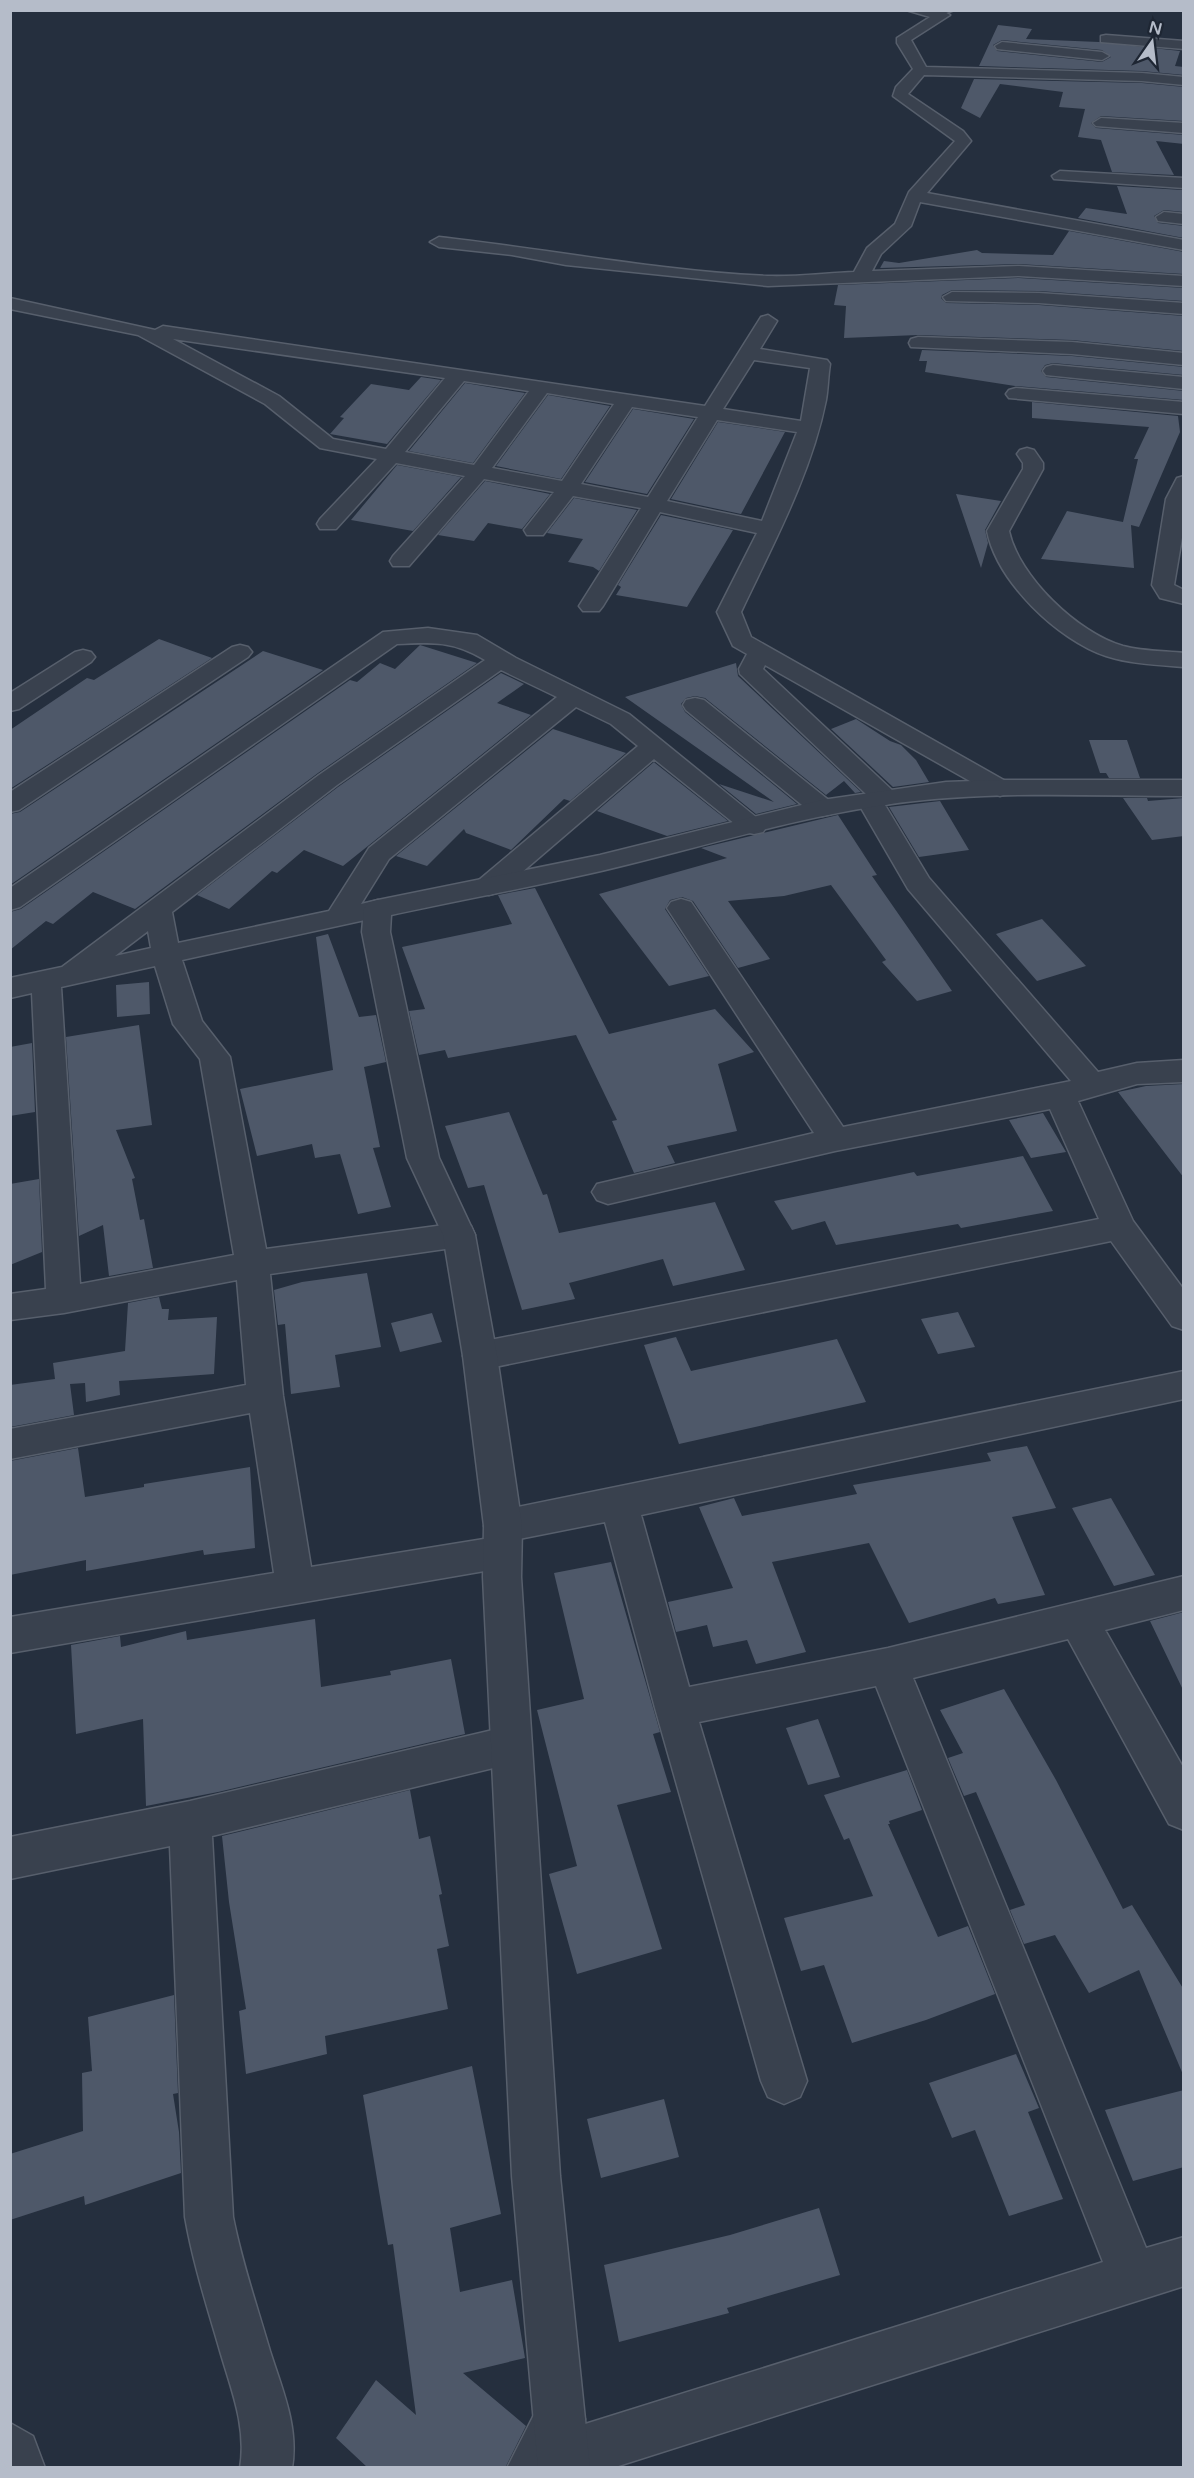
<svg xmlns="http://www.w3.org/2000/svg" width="1194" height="2478" viewBox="0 0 1194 2478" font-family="'Varela Round',sans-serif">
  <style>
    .building { fill: #4e5869; fill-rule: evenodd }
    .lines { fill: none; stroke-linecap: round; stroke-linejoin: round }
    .service-casing { stroke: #575f6c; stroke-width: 3 }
    .minor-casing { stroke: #575f6c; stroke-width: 3 }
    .tertiary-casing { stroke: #575f6c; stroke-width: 3 }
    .service { fill: #39414e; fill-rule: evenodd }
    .minor { fill: #39414e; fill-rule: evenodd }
    .tertiary { fill: #39414e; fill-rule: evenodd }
  </style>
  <rect width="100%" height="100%" fill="#252f3e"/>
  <path class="building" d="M998 25 1032 29 1026 39 1099 42 1180 51 1175 66 1184 67V75L1142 71 979 66ZM1002 40 1102 50 1111 57 1102 62 997 51 993 45Z
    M974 79 1142 83 1184 87V121L1101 116 1091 123 1096 128 1184 135V144L1156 141 1174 175 1112 172 1101 140 1078 137 1085 109 1059 107 1063 92 1000 84 980 118 961 108Z
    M1117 186 1182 190 1184 212 1164 210 1154 216 1158 223 1184 226V238L1078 218 1086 208 1127 214Z
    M1069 231 1184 252V274L1019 264 880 268 884 261 899 263 977 250 982 253 1053 255Z
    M1019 278 1184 288V301L1039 291 952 290 942 295 941 298 946 303 1039 305 1184 316V351L1072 340 918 335 844 338 846 306 834 305 838 285Z
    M922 350 1072 356 1184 367V375L1053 363 1045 365 1041 371 1046 377 1184 391V400L1015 386 925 372 927 361H919Z
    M421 377 441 380 387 444 330 434 344 418 340 417 371 384 409 390Z
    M465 383 525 393 473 463 409 451Z
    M548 395 610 406 561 479 496 466Z
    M1032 402 1178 416 1180 432 1139 527 1131 525 1134 568 1041 559 1067 511 1123 522 1138 459H1134L1149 427 1032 418Z
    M633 409 694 419 647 494 585 482Z
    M718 422 785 432 741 514 671 499Z
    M397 465 461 477 413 531 351 520Z
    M485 481 550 494 522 529 488 523 474 541 438 535Z
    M956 494 1001 501 985 530 988 543 981 568Z
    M574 498 637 510 599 571 593 567 568 562 583 539 547 533Z
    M661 515 733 530 687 607 616 595 621 587 618 585Z
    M159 639 212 658 10 789V730L87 678 94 680Z
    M420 645 477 663 318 773 135 909 93 892 53 924 46 921 10 950V912L21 909 350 680 357 682 380 663 395 669Z
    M263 651 323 670 10 885V814L20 812Z
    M736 663 738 676 861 792 855 793 844 781 826 795 705 698 695 696 686 698 681 704 685 712 797 804 756 814 719 784 774 802 625 697Z
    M501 673 524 684 497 703 531 715 343 866 304 850 277 873 272 871 229 909 197 895 338 787Z
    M856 719 890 741 901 745 916 760 929 782 893 787 831 729Z
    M553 729 626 753 570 801 564 799 511 850 466 833 464 829 427 866 396 856Z
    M1089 740H1127L1140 778H1109L1106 773H1100Z
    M654 762 655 763 728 821 667 836 597 811Z
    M1123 798H1147L1148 801 1184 798V836L1152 840Z
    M940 801 969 850 919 857 889 807Z
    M838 815 877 875 872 876 952 991 917 1001 882 962 886 960 831 885 784 896 728 901 770 959 738 968 693 901 682 897 670 900 665 909 709 976 669 986 599 894 727 858 701 848Z
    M535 888 609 1034 715 1009 754 1052 718 1064 737 1131 667 1146 675 1163 634 1173 612 1121 617 1120 576 1035 448 1058 445 1050 419 1055 409 1011 425 1009 402 947 512 924 498 895Z
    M1042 919 1086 966 1037 981 996 934Z
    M328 934 359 1017 376 1015 386 1062 364 1067 380 1147 373 1148 391 1207 358 1214 340 1154 315 1158 312 1144 257 1156 240 1089 333 1070 316 937Z
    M149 982 150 1014 117 1017 116 985Z
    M139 1025 152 1125 116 1130 135 1178 132 1179 140 1220 144 1219 153 1268 109 1276 103 1225 79 1236 66 1037Z
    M32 1043 35 1112 10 1116V1047Z
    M1184 1084V1178L1118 1092 1146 1086Z
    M509 1112 543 1195 547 1194 559 1233 715 1202 745 1270 673 1286 663 1259 569 1283 575 1299 522 1310 484 1185 468 1188 445 1126Z
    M1043 1113 1066 1152 1031 1158 1009 1120Z
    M1023 1156 1053 1211 961 1228 958 1224 836 1245 825 1221 792 1230 774 1201 914 1172 917 1176Z
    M39 1179 42 1252 10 1265V1184Z
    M367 1273 381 1347 335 1355 340 1387 291 1394 285 1324 278 1325 274 1290 302 1282Z
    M159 1297 162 1309H169L168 1320 217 1317 214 1374 119 1381 120 1395 86 1402 85 1383 70 1384 74 1415 10 1427V1385L55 1379 53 1363 125 1351 128 1303Z
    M958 1312 975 1347 938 1354 921 1319Z
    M432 1313 442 1342 400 1352 391 1323Z
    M676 1337 691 1371 837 1339 866 1402 679 1444 644 1345Z
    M1027 1446 1056 1508 1012 1517 1045 1595 998 1604 995 1598 909 1623 869 1543 772 1562 806 1652 756 1664 747 1640 713 1647 707 1625 676 1632 668 1602 733 1588 699 1507 734 1498 742 1516 857 1494 853 1485 991 1461 987 1453Z
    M78 1448 85 1497 144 1487V1484L250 1467 255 1548 204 1555 203 1550 86 1571V1560L10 1575V1461Z
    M1111 1498 1155 1575 1114 1586 1072 1508Z
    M611 1562 660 1732 653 1734 671 1792 617 1805 662 1949 577 1974 549 1874 577 1866 537 1710 584 1699 554 1573Z
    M1184 1612V1692L1150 1621Z
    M315 1619 321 1687 391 1675 390 1671 451 1659 465 1734 218 1792 146 1806 143 1719 76 1734 71 1645 120 1636 121 1647 186 1631 187 1640Z
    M1004 1689 1056 1780 1123 1909 1132 1905 1184 1990V2077L1139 1970 1089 1993 1055 1935 1024 1944 1010 1910 1025 1905 976 1792 964 1796 948 1758 963 1753 940 1710Z
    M818 1719 840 1777 808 1785 786 1728Z
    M907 1770 922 1810 889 1821 890 1824H888L938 1937 968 1926 995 1994 926 2020 852 2043 824 1965 801 1971 784 1918 873 1896 849 1838 844 1840 824 1795Z
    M410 1790 419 1839 430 1836 442 1894 439 1895 449 1946 437 1949 448 2009 325 2036 327 2054 246 2074 239 2011 246 2009 229 1902 222 1836Z
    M174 1995 178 2093 173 2094 179 2132 181 2173 85 2205 84 2196 10 2220V2154L83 2131 82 2073 92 2071 88 2017Z
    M1016 2054 1039 2108 1028 2112 1063 2199 1009 2216 975 2130 952 2138 929 2083Z
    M472 2066 501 2214 450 2228 460 2292 512 2280 525 2358 463 2373 526 2426 505 2468H368L336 2438 376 2380 416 2415 393 2244 388 2245 363 2095Z
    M1184 2090V2167L1133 2181 1105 2110Z
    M664 2099 679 2157 601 2178 587 2119Z
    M819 2208 840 2275 727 2308 729 2313 619 2342 604 2265 730 2235Z"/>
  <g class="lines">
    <g class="service-casing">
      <path id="service" d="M954 10 941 15 937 13Z"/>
    </g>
    <g class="minor-casing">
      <path id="minor" d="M906 10H941L950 15 911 40 926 67 1142 73 1184 77V85L1142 81 924 75 908 94 963 131 971 141 927 193 1184 240V250L920 202 911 226 881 254 872 271 1019 266 1184 276V286L1019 276 768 286 566 265 512 255 439 247 430 242 439 237C548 249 658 271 767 276 796 277 826 273 854 272L867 248 895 224 909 192 955 141 893 96 896 87 913 69 897 43V38L930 17Z
        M1106 35 1184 41V49L1101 42V36Z
        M1002 42 1102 52 1109 56 1102 60 997 49 995 46Z
        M1101 118 1184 123V133L1096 126 1093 123Z
        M1060 171 1184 178V188L1054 179 1052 176Z
        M1164 212 1184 214V224L1158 221 1156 217Z
        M952 292 1039 293 1184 303V314L1039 303 946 301 943 297Z
        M10 298 155 330 163 326 705 406 761 317 768 315 777 321 760 349 827 360 830 364C828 376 828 389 826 400 811 475 773 544 741 612L751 637 1009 783 1013 788 1009 793 1000 796 991 793 765 665 763 669 893 791 897 797 893 803 885 805 929 878 1098 1072 1137 1063 1184 1060V1082L1137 1084 1078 1101 1133 1221 1184 1290V1330L1172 1326 1111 1241 480 1370 468 1366 463 1356 468 1346 480 1342 1099 1219 1050 1109 835 1151 608 1204 597 1200 592 1192 597 1184 814 1133 667 908 671 902 681 899 691 902 843 1127 1071 1081 908 889 857 801 866 794 740 674 739 669 747 654 733 646 717 612 757 533 660 512 603 606 599 611H583L579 606 641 508 573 496 543 535H527L524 530 554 492 484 479 409 566H393L390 561 393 556 465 476 396 463 336 529H320L317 524 320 519 377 459 320 448 265 404 138 335 10 309ZM173 339 445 378 386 449 333 439 279 396ZM754 360 810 368 801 421 723 409ZM464 381 529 391 474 465 405 452ZM547 393 614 404 562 481 492 468ZM632 407 698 417 648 497 581 484ZM717 420 797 432 762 521 667 501Z
        M918 337 1072 342 1184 353V365L1072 354 911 347 909 343 911 339Z
        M1053 365 1184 377V389L1046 375 1043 371 1046 367Z
        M1016 388 1184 402V414L1009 398 1006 394 1009 390Z
        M1027 448 1034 450 1043 463V469L1009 531C1019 577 1078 633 1123 646 1142 651 1164 651 1184 653V667C1158 665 1131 664 1106 656 1058 640 997 582 987 531L1023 469V463L1017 454 1020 450Z
        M1184 476V526L1174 585 1184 590V604L1160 598 1152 585 1166 499 1177 478Z
        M428 628 477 635 516 658 629 714 767 826 763 832 754 834 745 832 654 759 499 892 489 895 479 892 475 886 479 880 638 746 611 724 576 707 389 859 361 904 378 900 388 903 392 909 388 915 182 960 202 1021 230 1057 266 1249 459 1223 471 1226 475 1235 471 1244 459 1247 270 1274 283 1396 311 1567 490 1538 484 1526 490 1515 503 1510 1184 1371V1399L641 1515 689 1687 888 1648 1184 1576V1610L1105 1630 1184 1769V1830L1169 1824 1068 1639 913 1678 1146 2248 1184 2237V2286L612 2468H507L541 2401 559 2393 577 2401 585 2419 582 2425 1103 2262 876 1686 699 1722 807 2081 800 2097 784 2104 768 2097 761 2081 655 1708 605 1522 514 1540 521 1552 515 1564 502 1568 10 1653V1617L274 1573 250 1413 10 1459V1429L246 1385 237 1280 64 1313 10 1320V1294L46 1289 32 993 10 998V978L62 967 319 775 485 660C453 641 433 642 397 644L20 907 10 910V888L383 632ZM501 670 557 697 369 848 329 911 178 943 172 912 337 785ZM148 931 151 948 115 956ZM155 966 173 1024 200 1059 234 1255 80 1284 61 987Z
        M240 645 248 647 252 652 248 657 19 810 10 812V792L232 647Z
        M83 650 91 652 95 657 91 662 19 709 10 711V693L75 652Z
        M695 698 704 700 831 802 835 808 831 814 822 816 813 814 686 710 683 705 686 700Z
        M510 1726 524 1731 530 1745 524 1759 510 1764 212 1836 233 2217C242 2263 257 2306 270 2351 282 2389 299 2427 292 2468H240C247 2427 231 2389 220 2351 207 2306 193 2263 185 2217L170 1846 10 1879V1837L190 1801Z
        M10 2423 33 2436 45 2468H10Z"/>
    </g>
    <g class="tertiary-casing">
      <path id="tertiary" d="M1000 780H1184V796C1084 796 983 790 884 805 788 819 695 849 601 871 531 887 461 900 391 915L390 932 439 1158 475 1235 497 1356 522 1526 521 1577 560 2176 590 2468H538L512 2176 483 1577 484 1526 463 1356 443 1235 407 1158 362 932 364 909 368 903 378 900 600 855 822 800 946 782Z"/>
    </g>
    <use href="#service" class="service"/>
    <use href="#minor" class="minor"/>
    <use href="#tertiary" class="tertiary"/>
  </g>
  <rect width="1194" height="2478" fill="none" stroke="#b5bcc9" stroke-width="24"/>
  <g transform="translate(1152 42) rotate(14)" stroke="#1e2633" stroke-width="4.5" paint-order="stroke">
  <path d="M0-4.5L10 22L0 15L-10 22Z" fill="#b5bcc9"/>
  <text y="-9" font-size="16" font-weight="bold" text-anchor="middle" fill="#b5bcc9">N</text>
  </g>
</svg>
